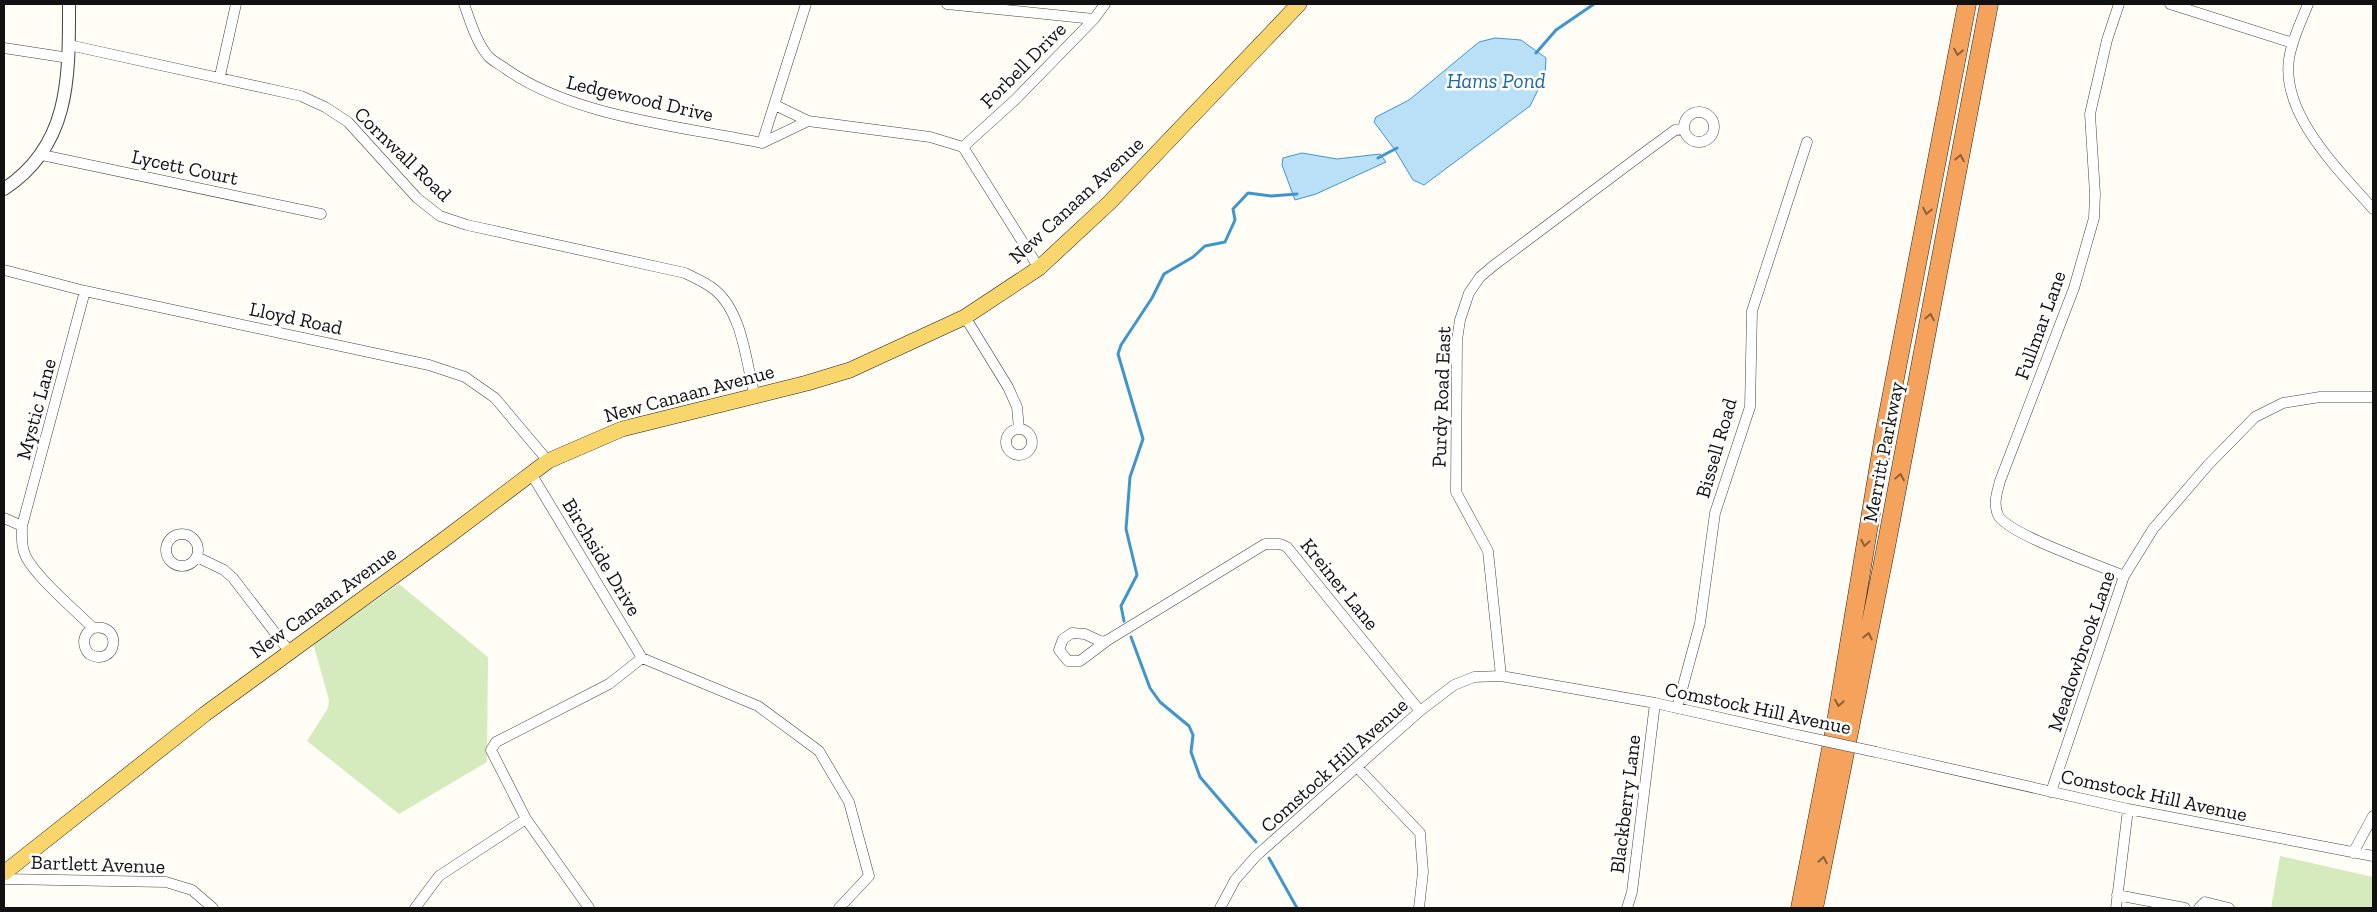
<svg xmlns="http://www.w3.org/2000/svg" width="2377" height="912" viewBox="0 0 2377 912" font-family="'Zilla Slab',serif">
  <style>
    .green { fill: #d5ebbd }
    .water { fill: #b9e0f7; stroke: #3f96cf }
    .lines { fill: none; stroke-linecap: round; stroke-linejoin: round }
    .stream { stroke: #3f96cf; stroke-width: 3 }
    .minor-casing { stroke: #444; stroke-width: 11 }
    .tertiary-casing { stroke: #444; stroke-width: 14 }
    .primary-casing { stroke: #222; stroke-width: 16 }
    .motorway-casing { stroke: #222; stroke-width: 19 }
    .minor { stroke: #fff; stroke-width: 10 }
    .tertiary { stroke: #fff; stroke-width: 12 }
    .primary { stroke: #f9d66b; stroke-width: 15 }
    .motorway { stroke: #f5a25d; stroke-width: 18 }
    .minor-bridge-casing { stroke: #444; stroke-width: 11; stroke-linecap: butt }
    .minor-bridge { stroke: #fff; stroke-width: 10 }
    .oneway { stroke: #8e613b }
    .labels { text-anchor: middle; stroke-width: 5; stroke-linejoin: round; paint-order: stroke }
    .street-label { font-size: 20px; fill: #111; stroke: #fff }
    .water-label { font-size: 21px; font-style: italic; fill: #1768a6; stroke: #fff }
  </style>
  <rect width="100%" height="100%" fill="#fffdf5"/>
  <path class="green" d="M399 584 488 657 487 762 399 814 307 741 328 708 329 700 313 643Z
    M2280 856 2373 877V908H2271Z"/>
  <path class="water" d="M1495 38 1521 40 1546 58 1545 76 1530 106 1424 185 1413 180 1395 150 1374 122 1376 117 1409 100 1479 42Z
    M1302 153 1337 159 1380 154 1386 162 1316 194 1295 200 1282 165 1283 158Z"/>
  <g class="lines">
    <path class="stream" d="M1536 53 1556 30 1594 4
      M1378 158 1397 148
      M1124 621 1121 606 1137 575 1126 529 1130 477 1143 439 1118 354 1121 345 1152 298 1164 274 1193 257 1205 246 1225 242 1235 220 1233 209 1248 193 1271 196 1297 194
      M1131 637 1150 688 1160 702 1189 726 1193 735 1191 752 1200 777 1256 842
      M1269 858 1297 908"/>
    <g class="minor-casing">
      <path id="minor" d="M464 4C470 20 476 42 488 56 492 61 501 65 506 69 574 117 681 126 762 143
        M947 4 1094 19
        M2119 4 2107 40 2090 114 2095 194 2094 218 2074 288 2000 481C1997 493 1993 503 1998 515 2007 534 2101 566 2124 576
        M2170 4 2293 43
        M2308 4C2301 22 2292 39 2289 59 2281 115 2339 170 2373 209
        M69 45 301 96 325 107 348 122 417 198 440 216 467 225 685 273C695 278 707 283 715 290 743 313 746 363 755 397
        M4 48 69 58
        M220 76 236 4
        M775 105 808 121
        M1684 127a15 15 0 1 1 30 0a15 15 0 1 1-30 0Z
        M762 143 808 121 930 137 963 147 1016 99 1094 19 1105 4
        M762 143 806 4
        M963 147 1039 268
        M42 155 321 214
        M4 270 85 291 429 365 465 377 495 398 548 461
        M85 291 22 526C22 537 21 547 26 557 38 579 74 609 93 628 124 622 117 669 89 654 81 644 83 634 93 628
        M965 317 1008 387 1017 407 1019 429
        M1006 442a13 13 0 1 1 26 0a13 13 0 1 1-26 0Z
        M532 475 642 658 758 706 819 751 849 802 869 876 839 908
        M4 518 22 526
        M166 550a16 16 0 1 1 32 0a16 16 0 1 1-32 0Z
        M197 557 224 570 233 578 289 651
        M1108 640 1080 661H1068L1059 650 1063 639 1072 633 1085 634 1102 642 1108 640 1265 544H1280L1287 547 1420 711
        M1501 676 1488 551 1456 492 1457 340 1460 320 1469 293 1480 277 1493 266 1637 158 1675 130 1684 129
        M1677 708 1700 623 1715 513 1750 407 1752 311 1807 142
        M1876 752 2128 809 2373 856
        M1358 768 1420 833 1423 872 1419 908
        M2051 792 2124 576 2153 529 2208 465 2255 417 2283 403 2320 397H2373
        M2353 853 2373 816
        M4 879 166 882 192 890 213 908
        M2117 895 2185 908
        M415 908 439 876 526 819
        M589 908 526 819 491 750 496 742 609 684 642 658
        M1220 908 1235 880 1256 856 1420 711 1454 685 1474 677 1501 676 1655 703 1797 735
        M1627 908 1632 892 1655 703
        M2116 908 2128 809
        M2199 908 2205 902 2229 908"/>
    </g>
    <g class="tertiary-casing">
      <path id="tertiary" d="M4 189C71 145 69 76 69 4"/>
    </g>
    <g class="primary-casing">
      <path id="primary" d="M4 873 205 714 442 541 548 461 622 429 807 383 850 370 965 317 1039 268 1110 202 1299 4"/>
    </g>
    <g class="motorway-casing">
      <path id="motorway" d="M1800 908 1835 728 1884 435 1967 4
        M1814 908 1885 552 1989 4"/>
    </g>
    <use href="#minor" class="minor"/>
    <use href="#tertiary" class="tertiary"/>
    <use href="#primary" class="primary"/>
    <use href="#motorway" class="motorway"/>
    <g class="minor-bridge-casing">
      <path id="minor-bridge" d="M1797 735 1876 752"/>
    </g>
    <use href="#minor-bridge" class="minor-bridge"/>
  </g>
  <defs><path id="oneway-chevron" d="M-2-3.5L2.5 0L-2 3.5" fill="none" stroke-width="1.6" stroke-linecap="round" stroke-linejoin="round" transform="scale(1.25)"/></defs>
  <g class="oneway">
    <use href="#oneway-chevron" transform="translate(1958 52) rotate(101)"/>
    <use href="#oneway-chevron" transform="translate(1960 158) rotate(-79)"/>
    <use href="#oneway-chevron" transform="translate(1927 211) rotate(101)"/>
    <use href="#oneway-chevron" transform="translate(1930 317) rotate(-79)"/>
    <use href="#oneway-chevron" transform="translate(1900 477) rotate(-79)"/>
    <use href="#oneway-chevron" transform="translate(1865 543) rotate(100)"/>
    <use href="#oneway-chevron" transform="translate(1868 636) rotate(-78)"/>
    <use href="#oneway-chevron" transform="translate(1839 703) rotate(99)"/>
    <use href="#oneway-chevron" transform="translate(1823 860) rotate(-80)"/>
  </g>
  <g class="labels">
    <g class="street-label">
      <text transform="translate(1023 65) rotate(-45)" y="7">Forbell Drive</text>
      <text transform="translate(640 98) rotate(13)" y="7">Ledgewood Drive</text>
      <text transform="translate(403 154) rotate(44)" y="7">Cornwall Road</text>
      <text transform="translate(185 167) rotate(12)" y="7">Lycett Court</text>
      <text transform="translate(1076 200) rotate(-43)" y="7">New Canaan Avenue</text>
      <text transform="translate(296 318) rotate(12)" y="7">Lloyd Road</text>
      <text transform="translate(2040 325) rotate(-70)" y="7">Fullmar Lane</text>
      <text transform="translate(689 393) rotate(-15)" y="7">New Canaan Avenue</text>
      <text transform="translate(1441 397) rotate(-88)" y="7">Purdy Road East</text>
      <text transform="translate(36 409) rotate(-75)" y="7">Mystic Lane</text>
      <text transform="translate(1716 448) rotate(-74)" y="7">Bissell Road</text>
      <text transform="translate(1883 452) rotate(-79)" y="7">Merritt Parkway</text>
      <text transform="translate(602 557) rotate(59)" y="7">Birchside Drive</text>
      <text transform="translate(1340 584) rotate(51)" y="7">Kreiner Lane</text>
      <text transform="translate(323 602) rotate(-36)" y="7">New Canaan Avenue</text>
      <text transform="translate(2081 651) rotate(-71)" y="7">Meadowbrook Lane</text>
      <text transform="translate(1758 708) rotate(12)" y="7">Comstock Hill Avenue</text>
      <text transform="translate(1334 765) rotate(-42)" y="7">Comstock Hill Avenue</text>
      <text transform="translate(2154 795) rotate(12)" y="7">Comstock Hill Avenue</text>
      <text transform="translate(1625 804) rotate(-83)" y="7">Blackberry Lane</text>
      <text transform="translate(98 864) rotate(2)" y="7">Bartlett Avenue</text>
    </g>
    <g class="water-label">
      <text x="1496" y="88">Hams Pond</text>
    </g>
  </g>
  <rect width="2377" height="912" fill="none" stroke="#111111" stroke-width="10"/>
</svg>
